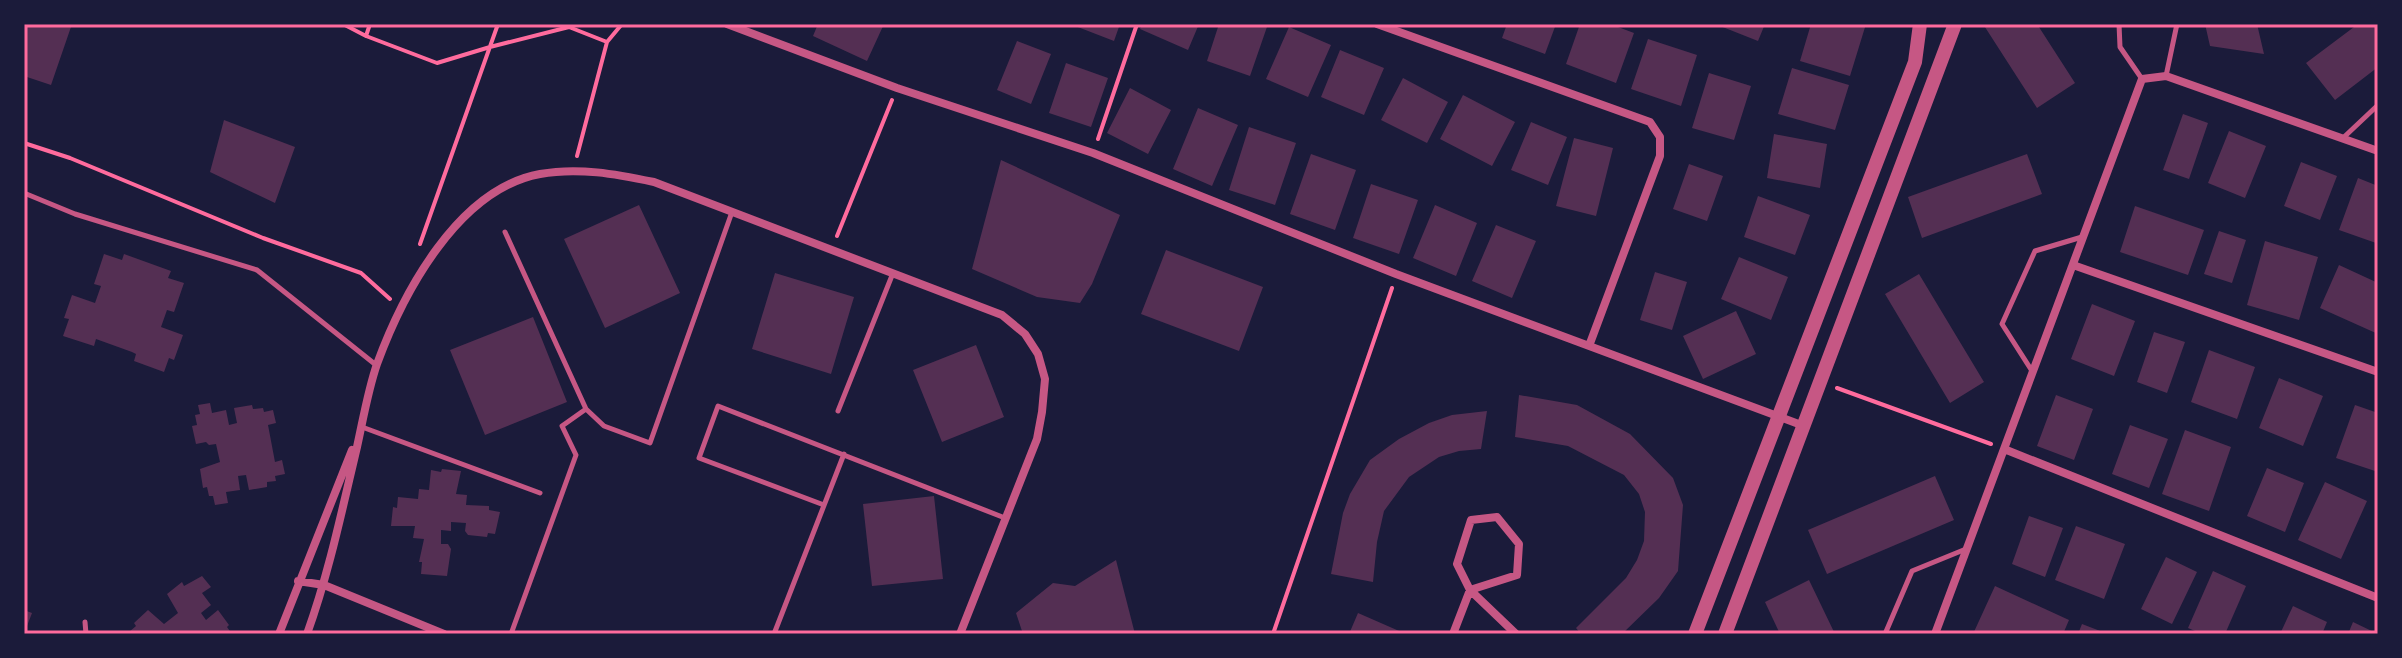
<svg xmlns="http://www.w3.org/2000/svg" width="2402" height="658" viewBox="0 0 2402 658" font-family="Barlow,sans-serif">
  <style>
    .building { fill: #542f53 }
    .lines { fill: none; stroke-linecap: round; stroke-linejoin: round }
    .path { stroke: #ff6b9d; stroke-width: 4 }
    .service { stroke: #c65784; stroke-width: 5 }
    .minor { stroke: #c65784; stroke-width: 8 }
    .tertiary { stroke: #c65784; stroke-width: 14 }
    .neatline { fill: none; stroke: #ff6b9d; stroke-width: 3 }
  </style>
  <rect width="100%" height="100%" fill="#1b1b3a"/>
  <path class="building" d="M24 24H72L51 85 24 76Z
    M818 24H884L867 61 813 36Z
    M1070 24H1120L1114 41Z
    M1142 24H1199L1188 50 1140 29Z
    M1219 24H1268L1250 76 1207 61Z
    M1507 24H1556L1545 54 1502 38Z
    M1580 24H1610L1634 33 1616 83 1566 64Z
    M1715 24H1765L1758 41Z
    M1811 24H1866L1850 76 1800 61Z
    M1983 24H2037L2075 83 2037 108Z
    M2205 24H2257L2264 54 2210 46Z
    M2358 24H2378V67L2335 100 2306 63Z
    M1289 27 1331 45 1308 97 1266 79Z
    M1648 39 1697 55 1681 106 1631 89Z
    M1017 41 1051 54 1031 104 997 90Z
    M1340 50 1384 68 1364 115 1321 97Z
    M1066 63 1108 78 1091 127 1049 113Z
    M1792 68 1849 85 1835 130 1778 114Z
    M1709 73 1751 86 1734 140 1692 128Z
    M1403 78 1448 102 1427 143 1381 120Z
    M1130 88 1171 110 1148 154 1107 133Z
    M1463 95 1515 122 1492 166 1440 139Z
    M1198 108 1238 125 1212 186 1173 169Z
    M2183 114 2208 123 2189 179 2163 170Z
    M224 120 295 147 275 203 210 172Z
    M1531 122 1567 137 1548 185 1511 170Z
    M1249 127 1296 143 1275 205 1229 190Z
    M2229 131 2266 146 2245 198 2208 183Z
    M1774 134 1827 144 1820 188 1767 178Z
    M1574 138 1613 148 1596 216 1556 206Z
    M1311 154 1356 170 1335 230 1290 214Z
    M2027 154 2042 194 1922 238 1908 197Z
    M1001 160 1120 215 1092 284 1080 303 1037 297 972 269Z
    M2301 162 2337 176 2320 220 2284 206Z
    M1689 164 1723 176 1707 221 1673 209Z
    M2358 178 2378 186V237L2376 243 2339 230Z
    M1371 184 1418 200 1399 254 1353 238Z
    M1758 196 1810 215 1795 255 1744 237Z
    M639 205 680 293 605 328 564 239Z
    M1435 205 1477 223 1456 276 1413 258Z
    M2135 206 2204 230 2188 275 2120 252Z
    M1496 225 1536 241 1512 298 1472 281Z
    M2219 231 2246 240 2232 283 2204 274Z
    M2265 241 2318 257 2299 320 2247 305Z
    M1166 250 1263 287 1239 351 1141 314Z
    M104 254 122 260 124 254 171 271 168 278 184 283 174 312 167 310 161 327 183 335 174 360 169 358 164 372 134 361 136 354 132 352 96 339 94 346 63 336 69 319 64 318 72 295 95 303 101 286 94 284Z
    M1739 257 1788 277 1771 320 1721 299Z
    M2339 265 2378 283V334L2320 308Z
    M1655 272 1687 282 1672 330 1640 320Z
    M775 273 854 297 831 374 752 349Z
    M1919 274 1984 382 1950 403 1885 294Z
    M2092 304 2135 321 2114 376 2071 359Z
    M1736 311 1756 354 1703 379 1683 336Z
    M533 317 567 402 485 435 450 350Z
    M2154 332 2185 342 2167 393 2137 382Z
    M976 345 1004 417 942 442 913 370Z
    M2209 350 2255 367 2237 419 2191 402Z
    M2279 378 2323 396 2303 446 2259 428Z
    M1519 395 1577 405 1630 434 1673 478 1683 505 1678 571 1659 598 1622 634H1581L1576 628 1626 578 1637 560 1644 541 1645 512 1639 494 1624 475 1568 446 1515 437Z
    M2056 395 2093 409 2074 460 2037 446Z
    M210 403 212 413 226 410 229 425 237 423 234 408 252 405 253 409 263 408 264 412 273 410 276 423 268 425 275 462 282 460 285 474 275 476 276 481 267 482V487L249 490 246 475 238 476 240 490 226 492 228 503 215 505 213 496H209L207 487 203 488 200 469 220 462 216 444 209 445 206 442 196 444 192 426 197 425 195 415 200 414 198 405Z
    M2355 405 2378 413V472L2336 458Z
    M1487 411 1481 449 1459 451 1439 457 1409 477 1384 511 1377 542 1373 582 1331 574 1343 513 1350 494 1370 460 1399 439 1429 423 1452 415Z
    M2130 425 2168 439 2149 488 2112 474Z
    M2185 430 2231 447 2209 511 2162 494Z
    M2267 468 2304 483 2285 532 2247 516Z
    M442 469 461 471 456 494 467 495 466 505 489 506V510L500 512 495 534 488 533 487 537 468 535 465 531 466 523 451 522V531L441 530V544H448L451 549 447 576 421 574 422 562H419L424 539 413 538 415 526H391L393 507 397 508 398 497 418 499 419 489 429 490 431 470 441 472Z
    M1935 476 1954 520 1827 574 1808 530Z
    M2325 482 2367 501 2341 559 2298 540Z
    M934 496 943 579 872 586 863 504Z
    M2029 516 2063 528 2045 577 2012 564Z
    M2076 526 2125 544 2104 599 2055 580Z
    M2166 557 2197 572 2172 624 2141 609Z
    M1116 560 1135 634H1023L1016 613 1053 583 1075 586Z
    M2213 571 2246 586 2225 634H2202L2188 628Z
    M202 576 211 587 202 593 211 605 201 613 206 620 218 610 229 625 227 627 232 634H130L129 632 136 626 134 623 148 610 164 624 178 613 167 594 182 582 184 586Z
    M1809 580 1835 634H1780L1765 602Z
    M1995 586 2069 620 2063 634H1973Z
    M2293 606 2327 622 2322 634H2280Z
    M24 610 32 613 24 634Z
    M1358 613 1406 634H1349Z
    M2353 622 2378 634H2348Z
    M2082 624 2108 634H2078Z"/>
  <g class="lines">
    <path class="path" d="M343 24 366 36 437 63 490 47 569 27 607 42 622 24
      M366 36 370 24
      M1098 139 1137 24
      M24 143 70 158 263 238 361 273 390 299
      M577 156 607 42
      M837 236 892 100
      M420 244 498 24
      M1837 388 1991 444
      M1273 634 1392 288"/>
    <path class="service" d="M2119 24 2120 47 2142 79
      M2166 76 2177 24
      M2343 138 2378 105
      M24 193 75 214 257 270 376 365
      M505 232 586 409 604 426 650 443 732 212
      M2032 371 2002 324 2035 251 2082 237
      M838 411 893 273
      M362 427 540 493
      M824 505 699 458 718 406 1005 518
      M85 622 86 634
      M511 634 576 455 562 426 586 409
      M774 634 844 454
      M1885 634 1912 571 1966 549"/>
    <path class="minor" d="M727 24 897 88 1093 153 1396 274 1804 426
      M1377 24 1650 122 1660 137V156L1589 346
      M2073 265 2378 372
      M2004 449 2378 598
      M1497 517 1519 544 1517 575 1470 590 1457 564 1471 520Z
      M298 581 324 585 444 634
      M279 634 352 450
      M307 634C329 573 342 510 357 447 363 420 368 390 377 364 403 293 458 189 540 174 578 167 616 174 654 182L1002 315 1025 334 1038 354 1045 379 1042 412 1037 439 960 634
      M1453 634 1470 590 1516 634
      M1935 634 2142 79 2166 76 2378 151"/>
    <path class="tertiary" d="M1695 634 1915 62 1920 24
      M1725 634 1955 24"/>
  </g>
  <rect width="2402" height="658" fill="none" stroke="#1b1b3a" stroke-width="52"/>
  <rect x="26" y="26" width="2350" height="606" class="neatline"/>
</svg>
